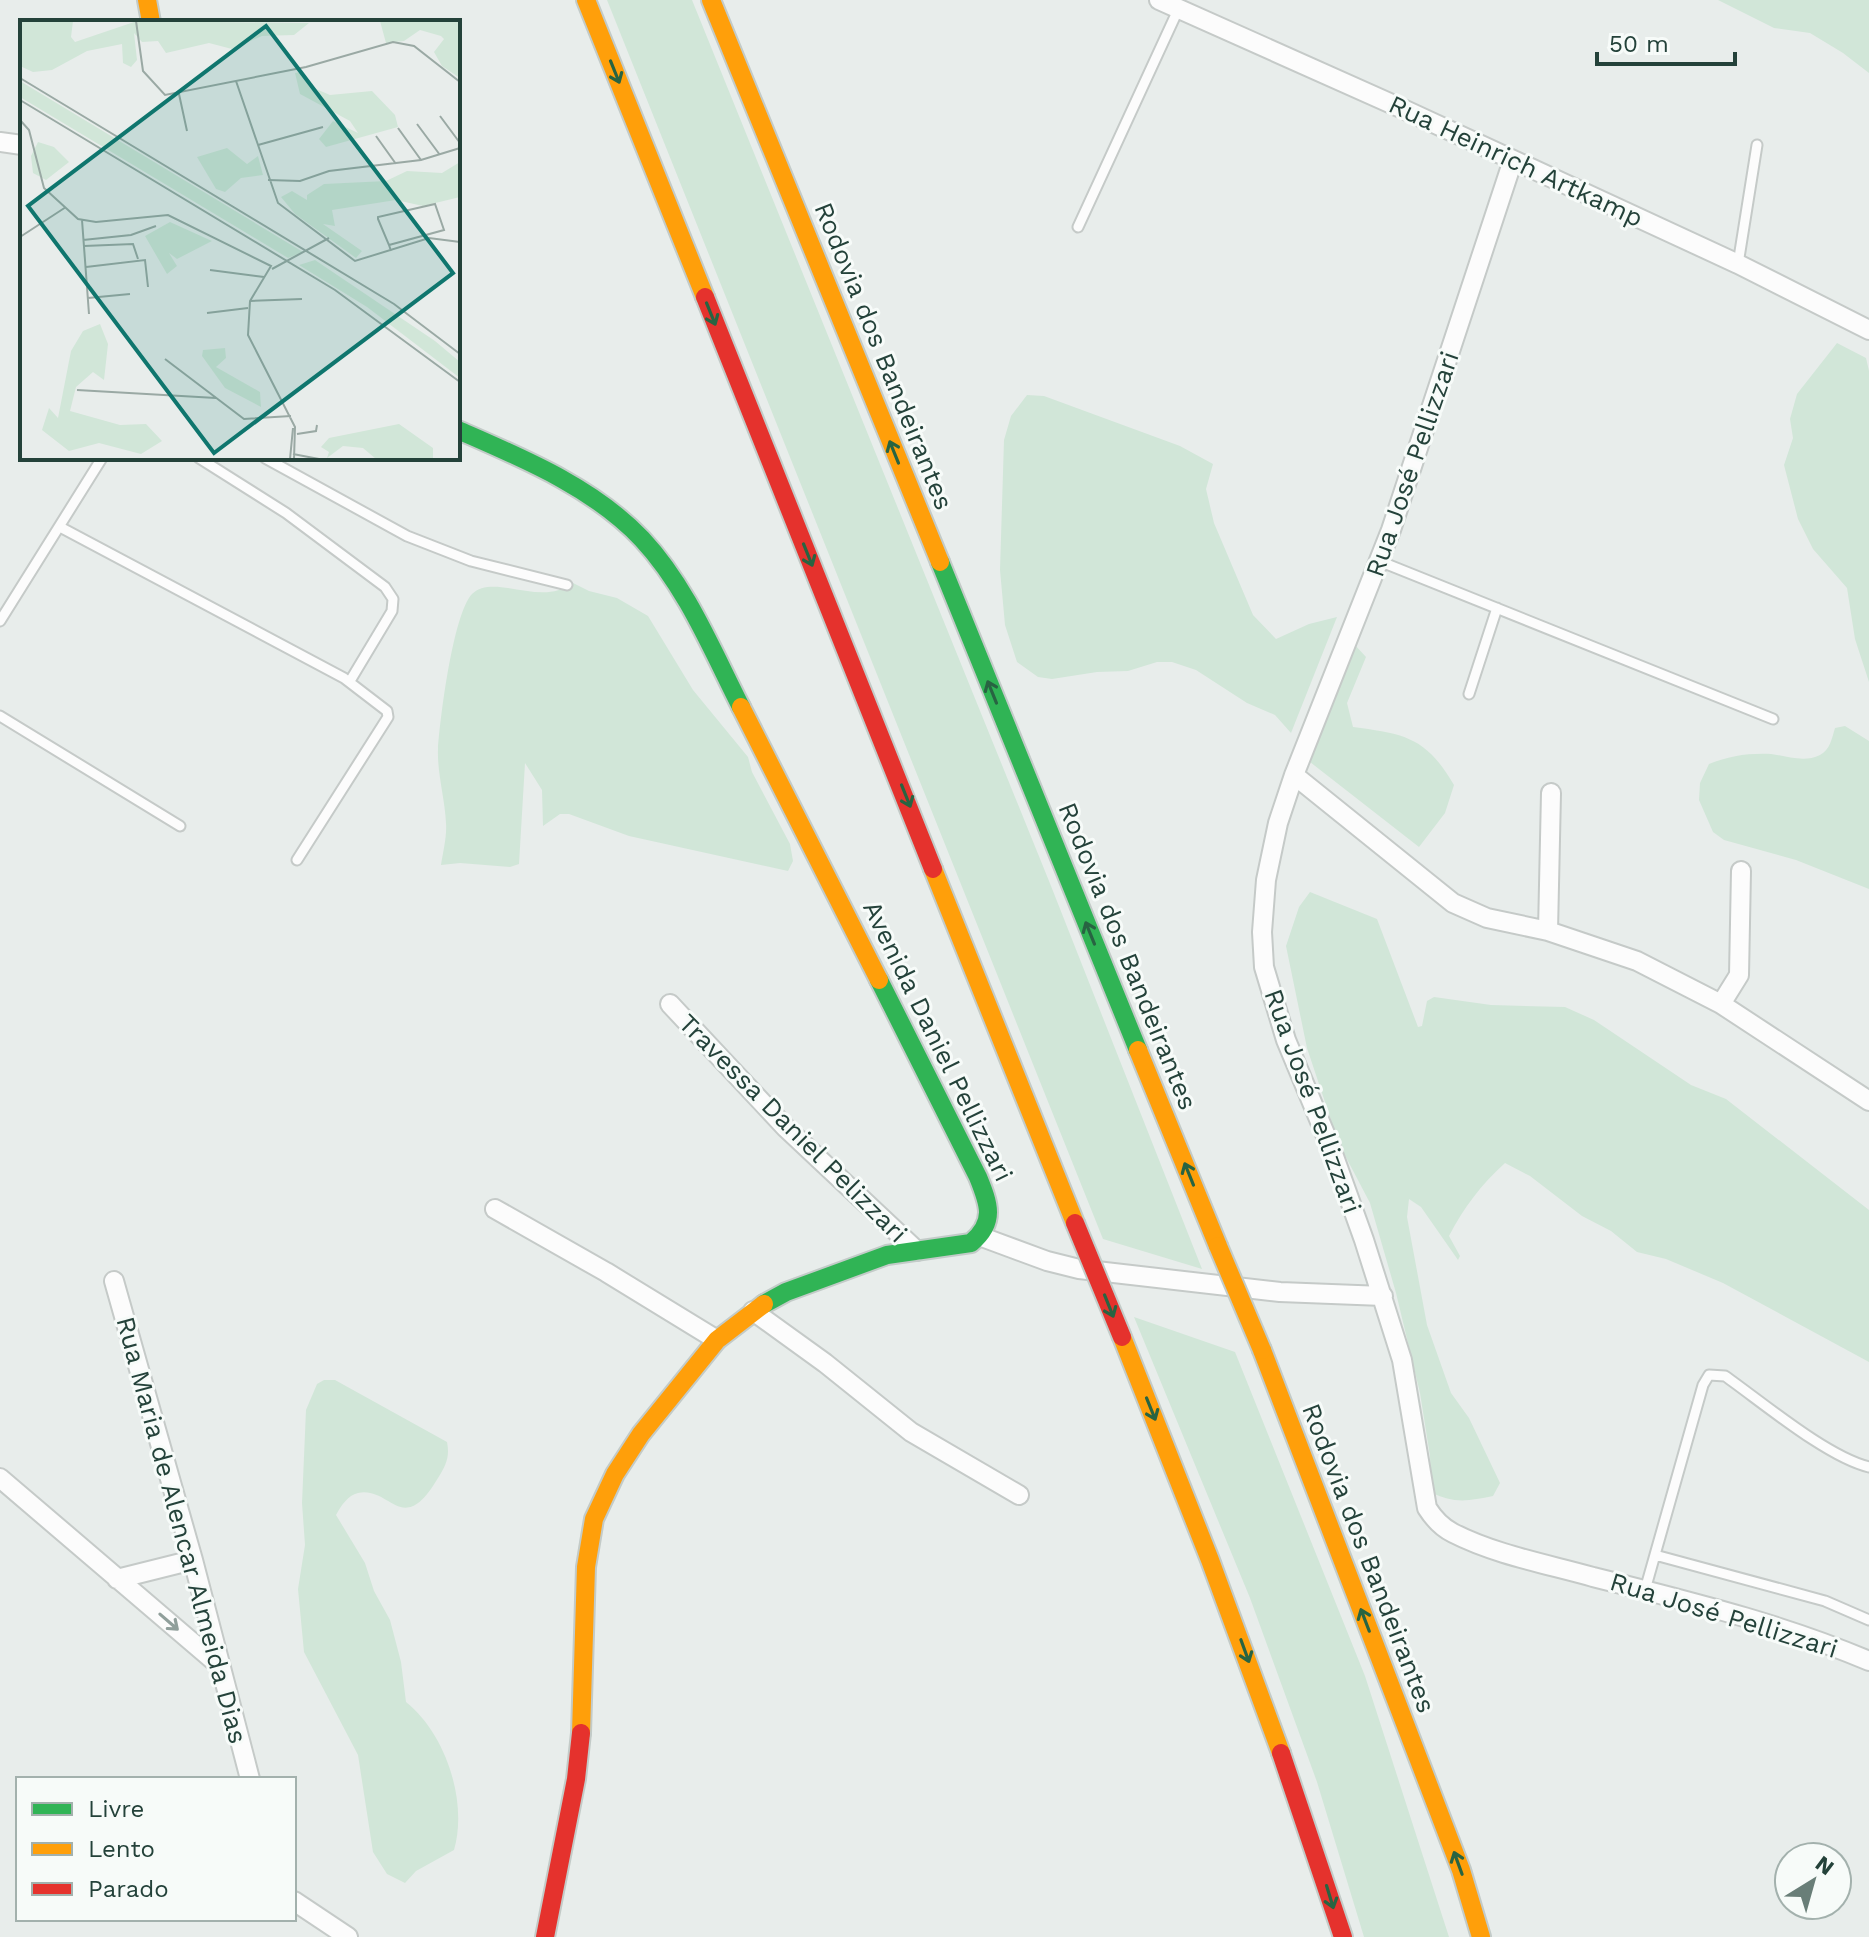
<svg xmlns="http://www.w3.org/2000/svg" width="1869" height="1937" viewBox="0 0 1869 1937" font-family="'Work Sans',sans-serif">
  <style>
    .green { fill: #d1e6d8 }
    .lines { fill: none; stroke-linecap: round; stroke-linejoin: round }
    .lane-casing { stroke: #c5cac8; stroke-width: 13 }
    .street-casing { stroke: #c5cac8; stroke-width: 22 }
    .fast-casing { stroke: #c3cbc8; stroke-width: 22 }
    .slow-casing { stroke: #c3cbc8; stroke-width: 22 }
    .jam-casing { stroke: #c3cbc8; stroke-width: 22 }
    .lane { stroke: #fcfcfc; stroke-width: 9 }
    .street { stroke: #fcfcfc; stroke-width: 18 }
    .fast { stroke: #30b455; stroke-width: 18 }
    .slow { stroke: #ff9f0a; stroke-width: 18 }
    .jam { stroke: #e5322d; stroke-width: 18 }
    .slow-bridge-casing { stroke: #c3ccc9; stroke-width: 22; stroke-linecap: butt }
    .jam-bridge-casing { stroke: #c3ccc9; stroke-width: 22; stroke-linecap: butt }
    .slow-bridge { stroke: #ff9f0a; stroke-width: 18 }
    .jam-bridge { stroke: #e5322d; stroke-width: 18 }
    .oneway { stroke: #286442 }
    .oneway2 { stroke: #909f9b }
    .labels { text-anchor: middle; stroke-width: 6; stroke-linejoin: round; paint-order: stroke }
    .street-label { font-size: 26px; fill: #24423a; stroke: #f7fbf9 }
    .inset-road { fill: none; stroke: #9aa9a4; stroke-width: 2 }
    .view { fill: #0f766e; fill-opacity: 0.15; stroke: #0f766e; stroke-width: 4 }
    .inset-edge { fill: none; stroke: #24423a; stroke-width: 4 }
  </style>
  <rect width="100%" height="100%" fill="#e8edeb"/>
  <path class="green" d="M607 0H692L1051 886 1202 1269 1103 1239Z
    M1718 0H1869V73L1843 53 1810 33 1774 28Z
    M1837 343 1866 358 1869 371V682L1855 639 1847 588 1813 549 1798 519 1784 465 1793 438 1790 419 1797 394Z
    M1027 395 1044 396 1180 446 1213 464 1206 489 1214 523 1253 615 1276 639 1309 624 1337 617 1291 733 1275 715 1247 703 1196 670 1172 662H1157L1128 671 1097 672 1052 679 1038 677 1017 662 1005 625 1000 570 1004 440 1011 416Z
    M571 582 589 591 617 598 648 616 693 690 748 757 752 772 790 844 793 861 788 871 629 836 569 814H560L543 826 542 790 525 763 519 864 510 867 460 863 441 865C443 852 447 837 446 823 445 799 437 773 438 749 440 719 453 614 472 594 494 572 545 609 571 582Z
    M1354 644 1366 657 1347 703 1353 727C1405 734 1426 737 1454 785L1445 813 1419 847 1310 762Z
    M1845 726 1869 741V889L1796 860 1724 840 1713 832 1699 800 1700 783 1709 764C1729 756 1748 753 1771 754 1787 756 1804 763 1820 755 1830 750 1832 738 1835 728Z
    M1310 892 1377 919 1418 1027 1422 1026 1427 1001 1434 997 1491 1005 1565 1007 1594 1020 1691 1085 1726 1099 1869 1210V1362L1723 1283 1666 1259 1637 1252 1611 1231 1582 1216 1530 1176 1505 1163C1481 1185 1464 1207 1449 1236L1460 1256 1458 1260 1421 1207 1409 1199 1407 1217 1427 1325 1451 1393 1469 1418 1500 1483 1493 1496C1469 1501 1453 1504 1431 1492L1430 1456 1420 1393 1396 1293 1370 1203 1339 1144 1307 1048 1286 946 1299 907Z
    M1134 1317 1235 1352 1365 1676 1449 1937H1364L1317 1782 1250 1598Z
    M324 1380H335L447 1442C450 1457 446 1465 438 1478 402 1539 391 1486 358 1493 348 1495 341 1506 336 1515L365 1563 374 1591 390 1620 401 1662 406 1702C446 1734 468 1802 454 1850L416 1871 405 1883 387 1874 373 1852 358 1755 304 1652 298 1589 305 1545 302 1503 306 1410 317 1384Z"/>
  <g class="lines">
    <g class="lane-casing">
      <path id="lane" d="M1078 227 1178 10
        M1738 264 1757 145
        M199 458 286 513 385 587 393 599 392 611 350 681
        M265 458 407 536 471 561 567 585
        M60 527 344 678 387 711 388 717 297 860
        M1379 561 1773 719
        M0 621 102 458
        M1469 694 1497 608
        M0 716 180 826
        M1655 1555 1825 1601 1869 1620
        M1645 1590 1703 1385 1709 1375 1725 1376C1762 1402 1827 1457 1869 1467"/>
    </g>
    <g class="street-casing">
      <path id="street" d="M1159 0 1403 109 1738 264 1869 330
        M0 142 22 145
        M1513 160 1391 530 1294 775 1278 823 1266 880 1262 932 1264 967 1286 1040 1331 1148 1364 1240 1402 1360 1427 1508C1434 1519 1441 1527 1453 1533 1496 1555 1547 1564 1593 1577 1687 1601 1780 1623 1869 1661
        M1294 775 1453 903 1487 918 1548 931 1637 961 1721 1004 1869 1101
        M1548 931 1551 793
        M670 1004 786 1128 917 1251
        M1721 1004 1739 975 1741 871
        M495 1209 606 1272 717 1340
        M982 1237 1047 1261 1079 1269 1280 1292 1383 1296
        M114 1281 193 1560 250 1779
        M753 1311 825 1363 911 1432 1019 1495
        M0 1478 220 1666
        M117 1579 193 1560
        M294 1901 348 1937"/>
    </g>
    <g class="fast-casing">
      <path id="fast" d="M458 430C522 458 593 487 642 539 686 586 712 650 741 707
        M940 562 1138 1050
        M764 1304 786 1292 887 1255 971 1243C996 1222 989 1204 978 1177L879 980"/>
    </g>
    <g class="slow-casing">
      <path id="slow" d="M147 0 151 22
        M586 0 705 297
        M711 0 940 562
        M741 707 879 980
        M933 869 1075 1223
        M1138 1050 1218 1246
        M1122 1337 1210 1560 1281 1753
        M1262 1350 1461 1870 1481 1937
        M581 1733 586 1567 594 1519 615 1474 641 1434 717 1340 764 1304"/>
    </g>
    <g class="jam-casing">
      <path id="jam" d="M705 297 933 869
        M1281 1753 1343 1937
        M545 1937 576 1779 581 1733"/>
    </g>
    <use href="#lane" class="lane"/>
    <use href="#street" class="street"/>
    <use href="#fast" class="fast"/>
    <use href="#slow" class="slow"/>
    <use href="#jam" class="jam"/>
    <g class="slow-bridge-casing">
      <path id="slow-bridge" d="M1218 1246 1262 1350"/>
    </g>
    <g class="jam-bridge-casing">
      <path id="jam-bridge" d="M1075 1223 1122 1337"/>
    </g>
    <use href="#slow-bridge" class="slow-bridge"/>
    <use href="#jam-bridge" class="jam-bridge"/>
  </g>
  <defs><path id="oneway-shaft" d="M-6 0H5M1.5-3L5.5 0L1.5 3" fill="none" stroke-width="1.6" stroke-linecap="round" stroke-linejoin="round" transform="scale(2)"/></defs>
  <g class="oneway">
    <use href="#oneway-shaft" transform="translate(615 72) rotate(68)"/>
    <use href="#oneway-shaft" transform="translate(711 314) rotate(68)"/>
    <use href="#oneway-shaft" transform="translate(894 452) rotate(-112)"/>
    <use href="#oneway-shaft" transform="translate(808 555) rotate(68)"/>
    <use href="#oneway-shaft" transform="translate(992 692) rotate(-112)"/>
    <use href="#oneway-shaft" transform="translate(906 796) rotate(68)"/>
    <use href="#oneway-shaft" transform="translate(1090 933) rotate(-112)"/>
    <use href="#oneway-shaft" transform="translate(1189 1174) rotate(-112)"/>
    <use href="#oneway-shaft" transform="translate(1109 1306) rotate(68)"/>
    <use href="#oneway-shaft" transform="translate(1151 1409) rotate(68)"/>
    <use href="#oneway-shaft" transform="translate(1365 1620) rotate(-111)"/>
    <use href="#oneway-shaft" transform="translate(1245 1651) rotate(70)"/>
    <use href="#oneway-shaft" transform="translate(1458 1863) rotate(-110)"/>
    <use href="#oneway-shaft" transform="translate(1330 1897) rotate(73)"/>
  </g>
  <use class="oneway2" href="#oneway-shaft" transform="translate(169 1622) rotate(41)"/>
  <g class="labels">
    <g class="street-label">
      <text transform="translate(1516 161) rotate(25)" y="9">Rua Heinrich Artkamp</text>
      <text transform="translate(884 356) rotate(68)" y="9">Rodovia dos Bandeirantes</text>
      <text transform="translate(1412 464) rotate(-71)" y="9">Rua José Pellizzari</text>
      <text transform="translate(1128 956) rotate(68)" y="9">Rodovia dos Bandeirantes</text>
      <text transform="translate(938 1041) rotate(64)" y="9">Avenida Daniel Pellizzari</text>
      <text transform="translate(1313 1101) rotate(70)" y="9">Rua José Pellizzari</text>
      <text transform="translate(793 1128) rotate(45)" y="9">Travessa Daniel Pelizzari</text>
      <text transform="translate(182 1530) rotate(75)" y="9">Rua Maria de Alencar Almeida Dias</text>
      <text transform="translate(1369 1558) rotate(69)" y="9">Rodovia dos Bandeirantes</text>
      <text transform="translate(1724 1615) rotate(17)" y="9">Rua José Pellizzari</text>
    </g>
  </g>
  <g transform="translate(20 20)">
    <rect width="440" height="440" fill="#e8edeb"/>
    <path d="M0 1H53L51 17 55 22 117 1 289 3 274 15 242 16 212 29 189 23 146 33 138 21 122 22 114 13 117 40 111 47 103 43 102 24 67 31 32 50 13 52 0 46ZM360 1H440V58L422 46 414 32 424 19 421 16 400 10 384 21 366 23ZM280 52 296 69 310 75 352 71 375 95 378 107 306 127 299 119 313 101 338 113 330 101 280 74 275 53ZM0 61 283 232 268 238 0 77ZM18 122 34 127 49 142 26 160 13 153 11 136ZM207 128 227 144 238 136 243 155 221 158 205 172 196 169 177 137ZM440 142V177L403 186 376 180 312 190 315 206 303 204 342 231 336 238 275 194 261 177 272 171 287 180V175L304 164 366 161 387 151 422 153ZM150 202 192 221 157 239 149 233 157 246 147 254 125 216ZM295 240 415 321 440 342V358L347 287 279 245ZM80 304 88 324 84 360 73 352 56 367 50 391 100 405 126 404 142 421 121 434 79 423 49 431 22 410 29 388 38 398 51 331 63 311ZM205 328 206 338 196 347 240 372 241 387 205 368 182 336 183 330ZM379 404 413 428V439H356L343 428 323 426 307 438 309 432 301 427 309 418Z" fill="#d1e6d8"/>
    <path class="inset-road" d="M116 1 123 51 145 75 286 47 373 22 394 26 440 62M0 58 374 284 440 334M216 61 258 183 335 241 409 218 440 222M159 74 167 111M0 80 315 270 440 362M420 96 440 123M0 100 9 110 24 168 58 199 76 202 148 195 251 246 230 281 228 315 275 407 274 439M397 104 420 135M378 108 401 140M356 116 376 144M335 123 352 147M238 125 303 107M248 160 280 161 309 151 401 140 440 128M62 200 69 294M0 217 46 187M63 220 111 215 136 206M369 225 424 210 415 184 358 197V199L369 225 371 231M64 226 113 224 118 239M66 247 125 240 128 267M252 249 309 218M190 250 244 257M68 278 110 274M230 281 282 279M187 293 228 288M145 339 224 399 271 396M57 370 196 378M277 414 296 411 297 405M273 434 299 439M270 439 273 408"/>
    <path class="view" d="M246 6 433 253 194 433 8 186Z"/>
    <rect width="440" height="440" class="inset-edge"/>
  </g>
  <rect x="16" y="1777" width="280" height="144" fill="#f7fbf9" stroke="#a3b1ad" stroke-width="2"/>
  <rect x="32" y="1803" width="40" height="12" fill="#30b455" stroke="#a3b1ad" stroke-width="2"/>
  <text x="88" y="1817" font-size="24" fill="#24423a">Livre</text>
  <rect x="32" y="1843" width="40" height="12" fill="#ff9f0a" stroke="#a3b1ad" stroke-width="2"/>
  <text x="88" y="1857" font-size="24" fill="#24423a">Lento</text>
  <rect x="32" y="1883" width="40" height="12" fill="#e5322d" stroke="#a3b1ad" stroke-width="2"/>
  <text x="88" y="1897" font-size="24" fill="#24423a">Parado</text>
  <g transform="translate(1813 1881) rotate(37)"><circle r="38" fill="#f7fbf9" stroke="#a3b1ad" stroke-width="2"/>
  <path d="M0-6L14 30L0 20L-14 30Z" fill="#697e78"/>
  <text y="-12" font-size="22" font-weight="bold" text-anchor="middle" fill="#24423a">N</text>
  </g>
  <path d="M1597 52v12h138v-12" fill="none" stroke="#24423a" stroke-width="4"/>
  <text x="1609" y="52" font-size="24" fill="#24423a" stroke="#f7fbf9" stroke-width="6" paint-order="stroke">50 m</text>
</svg>
